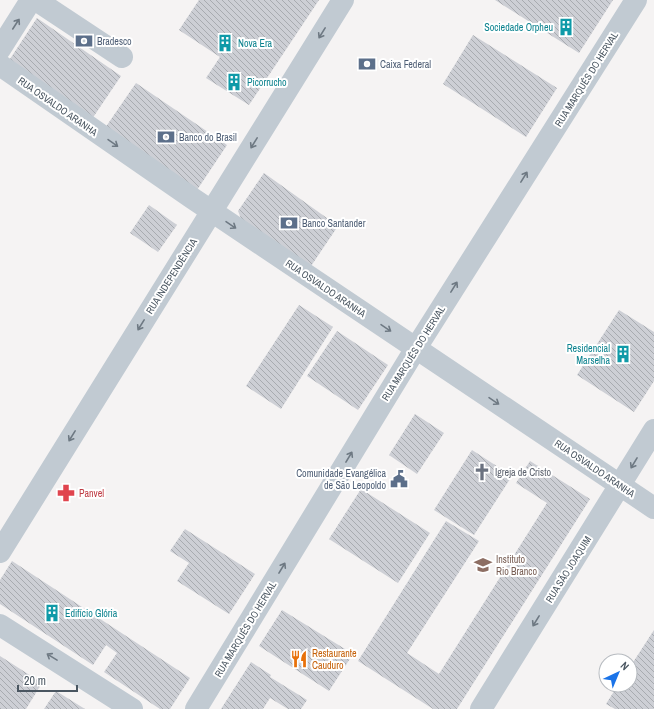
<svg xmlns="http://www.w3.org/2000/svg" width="654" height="709" viewBox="0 0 654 709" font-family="'Archivo Narrow',sans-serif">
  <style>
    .building { fill: url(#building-back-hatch) }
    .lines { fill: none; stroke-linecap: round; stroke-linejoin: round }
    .minor { stroke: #c1cad2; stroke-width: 22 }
    .oneway { stroke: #6e7983 }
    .labels { text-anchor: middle; stroke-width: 4; stroke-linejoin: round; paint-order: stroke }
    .culture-label { font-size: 10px; fill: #0d838f; stroke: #fff; text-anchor: start }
    .service-label { font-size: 10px; fill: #4e5e75; stroke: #fff; text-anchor: start }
    .street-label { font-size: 10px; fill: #4a5661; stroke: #fff }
    .worship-label { font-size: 10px; fill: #5b616d; stroke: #fff; text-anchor: start }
    .health-label { font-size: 10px; fill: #be3a42; stroke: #fff; text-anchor: start }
    .education-label { font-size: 10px; fill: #785e54; stroke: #fff; text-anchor: start }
    .food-label { font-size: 10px; fill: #c56008; stroke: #fff; text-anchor: start }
  </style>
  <defs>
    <pattern id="building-back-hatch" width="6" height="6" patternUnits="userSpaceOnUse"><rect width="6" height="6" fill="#cdcfd5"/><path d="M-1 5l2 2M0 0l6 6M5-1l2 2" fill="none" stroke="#a8abb0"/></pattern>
  </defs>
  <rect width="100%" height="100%" fill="#f5f3f3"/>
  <path class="building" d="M199 0H319L249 105 206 78 220 57 179 30Z
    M495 0H613L579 53Z
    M37 18 121 76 92 119 8 62Z
    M473 35 557 88 526 137 443 84Z
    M136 83 227 145 197 190 105 128Z
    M264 173 338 226 307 272 246 231 238 211Z
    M149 205 177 225 158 252 130 233Z
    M299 305 333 327 281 409 246 386Z
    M619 310 654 332V381L634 412 577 375Z
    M337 331 388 365 358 410 307 376Z
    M415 414 444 433 417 474 389 455Z
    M472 450 512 476 474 535 434 510Z
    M530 461 590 499 457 709H433L358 661 446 521 479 541 407 653 439 674 547 503 516 483Z
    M361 489 430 533 398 583 329 539Z
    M185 529 255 574 229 614 177 581 189 563 170 551Z
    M12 561 190 678 170 709H160L104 672 117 653 106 645 93 665 0 604V580Z
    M282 610 353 654 329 691 259 646Z
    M654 630V709H615L606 704 618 685H630V667Z
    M0 656 42 683 26 709H0Z
    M251 662 271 675 270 677 307 700 301 709H288L270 698 263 709H221Z
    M56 691 85 709H44Z"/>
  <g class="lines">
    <path class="minor" d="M36 0 122 57
      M0 49 31 0
      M0 65 192 198 654 508
      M0 552 343 0
      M0 625 132 709
      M196 709 416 348 636 0
      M481 709 654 430"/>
  </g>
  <defs><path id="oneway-shaft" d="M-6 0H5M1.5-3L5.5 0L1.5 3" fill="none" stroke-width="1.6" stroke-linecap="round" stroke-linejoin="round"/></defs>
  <g class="oneway">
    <use href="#oneway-shaft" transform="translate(16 24) rotate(-57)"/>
    <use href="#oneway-shaft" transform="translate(322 33) rotate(122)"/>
    <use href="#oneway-shaft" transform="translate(113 143) rotate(35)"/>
    <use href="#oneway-shaft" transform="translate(254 143) rotate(122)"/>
    <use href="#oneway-shaft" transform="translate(524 177) rotate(-58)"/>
    <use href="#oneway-shaft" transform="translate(231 225) rotate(34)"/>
    <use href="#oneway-shaft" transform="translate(454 287) rotate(-58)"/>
    <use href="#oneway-shaft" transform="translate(141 325) rotate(122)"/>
    <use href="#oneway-shaft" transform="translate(386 328) rotate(34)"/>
    <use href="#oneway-shaft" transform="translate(494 401) rotate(34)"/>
    <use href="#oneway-shaft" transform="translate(72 436) rotate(122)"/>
    <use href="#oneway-shaft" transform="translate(349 457) rotate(-59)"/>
    <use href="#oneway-shaft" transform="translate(634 463) rotate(121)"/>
    <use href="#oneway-shaft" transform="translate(282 568) rotate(-59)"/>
    <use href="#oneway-shaft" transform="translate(536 621) rotate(122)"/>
    <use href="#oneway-shaft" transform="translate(52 657) rotate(-148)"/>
  </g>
  <defs>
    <g id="building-bare" transform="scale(1.38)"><path d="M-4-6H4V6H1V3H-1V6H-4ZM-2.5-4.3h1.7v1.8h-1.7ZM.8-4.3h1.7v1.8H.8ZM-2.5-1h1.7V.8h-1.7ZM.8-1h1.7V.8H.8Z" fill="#0f9aa8" stroke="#fff" stroke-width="2.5" paint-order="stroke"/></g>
    <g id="bank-bare" transform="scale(1.38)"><path d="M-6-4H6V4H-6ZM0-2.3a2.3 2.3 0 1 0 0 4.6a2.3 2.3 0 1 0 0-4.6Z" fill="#5c6f8a" stroke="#fff" stroke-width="2.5" paint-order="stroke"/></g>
    <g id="church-bare" transform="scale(1.38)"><path d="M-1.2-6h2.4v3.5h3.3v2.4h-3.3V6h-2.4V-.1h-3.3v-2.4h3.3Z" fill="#6b7280" stroke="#fff" stroke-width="2.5" paint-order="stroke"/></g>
    <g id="civic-bare" transform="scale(1.38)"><path d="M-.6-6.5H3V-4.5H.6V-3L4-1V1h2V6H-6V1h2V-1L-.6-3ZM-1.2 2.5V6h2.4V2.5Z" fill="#5c6f8a" stroke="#fff" stroke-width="2.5" paint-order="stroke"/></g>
    <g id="pharmacy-bare" transform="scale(1.38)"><path d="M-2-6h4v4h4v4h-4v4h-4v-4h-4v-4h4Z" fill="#e0444e" stroke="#fff" stroke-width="2.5" paint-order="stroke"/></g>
    <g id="school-bare" transform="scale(1.38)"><path d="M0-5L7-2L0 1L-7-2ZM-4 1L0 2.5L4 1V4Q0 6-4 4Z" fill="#8d6e63" stroke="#fff" stroke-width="2.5" paint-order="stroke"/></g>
    <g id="restaurant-bare" transform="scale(1.38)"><path d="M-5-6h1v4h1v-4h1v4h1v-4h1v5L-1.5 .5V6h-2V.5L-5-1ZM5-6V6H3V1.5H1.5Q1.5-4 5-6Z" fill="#e8710a" stroke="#fff" stroke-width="2.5" paint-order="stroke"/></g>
  </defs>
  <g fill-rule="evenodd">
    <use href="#building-bare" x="566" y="27"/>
    <use href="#bank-bare" x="84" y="41"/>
    <use href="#building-bare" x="225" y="43"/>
    <use href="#bank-bare" x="367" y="64"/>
    <use href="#building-bare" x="234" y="82"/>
    <use href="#bank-bare" x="166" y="137"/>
    <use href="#bank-bare" x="289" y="223"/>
    <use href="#building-bare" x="623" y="354"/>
    <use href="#church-bare" x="482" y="472"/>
    <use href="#civic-bare" x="399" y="479"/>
    <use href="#pharmacy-bare" x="66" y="493"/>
    <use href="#school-bare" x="483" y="565"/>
    <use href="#building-bare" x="52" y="613"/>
    <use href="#restaurant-bare" x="299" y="659"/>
  </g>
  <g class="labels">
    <g class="culture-label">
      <text x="553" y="31" text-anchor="end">Sociedade Orpheu</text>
      <text x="238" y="47">Nova Era</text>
      <text x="247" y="86">Picorrucho</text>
      <text x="610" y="352" text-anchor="end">Residencial<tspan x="610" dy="12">Marselha</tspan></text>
      <text x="65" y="617">Edifício Glória</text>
    </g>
    <g class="service-label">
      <text x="97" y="45">Bradesco</text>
      <text x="380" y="68">Caixa Federal</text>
      <text x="179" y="141">Banco do Brasil</text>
      <text x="302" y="227">Banco Santander</text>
      <text x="386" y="477" text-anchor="end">Comunidade Evangélica<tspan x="386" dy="12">de São Leopoldo</tspan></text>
    </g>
    <g class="street-label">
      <text transform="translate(586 79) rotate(-58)" y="4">RUA MARQUÊS DO HERVAL</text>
      <text transform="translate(58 106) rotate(35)" y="4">RUA OSVALDO ARANHA</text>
      <text transform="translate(171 276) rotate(-58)" y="4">RUA INDEPENDÊNCIA</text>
      <text transform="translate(326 288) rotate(34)" y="4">RUA OSVALDO ARANHA</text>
      <text transform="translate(413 353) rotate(-58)" y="4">RUA MARQUÊS DO HERVAL</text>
      <text transform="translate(595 468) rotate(34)" y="4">RUA OSVALDO ARANHA</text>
      <text transform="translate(568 569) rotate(-58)" y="4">RUA SÃO JOAQUIM</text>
      <text transform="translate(245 629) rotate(-59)" y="4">RUA MARQUÊS DO HERVAL</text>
    </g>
    <g class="worship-label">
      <text x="495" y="476">Igreja de Cristo</text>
    </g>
    <g class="health-label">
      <text x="79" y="497">Panvel</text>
    </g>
    <g class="education-label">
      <text x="496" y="563">Instituto<tspan x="496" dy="12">Rio Branco</tspan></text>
    </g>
    <g class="food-label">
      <text x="312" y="657">Restaurante<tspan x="312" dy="12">Cauduro</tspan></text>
    </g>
  </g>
  <g transform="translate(618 673) rotate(44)"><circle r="19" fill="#ffffff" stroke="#b7bbc0"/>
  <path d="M0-3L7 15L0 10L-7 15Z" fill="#1a73e8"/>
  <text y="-6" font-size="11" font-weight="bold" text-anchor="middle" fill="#4a5661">N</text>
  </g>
  <path d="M18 685v6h59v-6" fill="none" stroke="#4a5661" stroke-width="2"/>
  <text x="24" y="685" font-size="12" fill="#4a5661" stroke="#ffffff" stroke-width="3" paint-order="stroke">20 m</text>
</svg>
